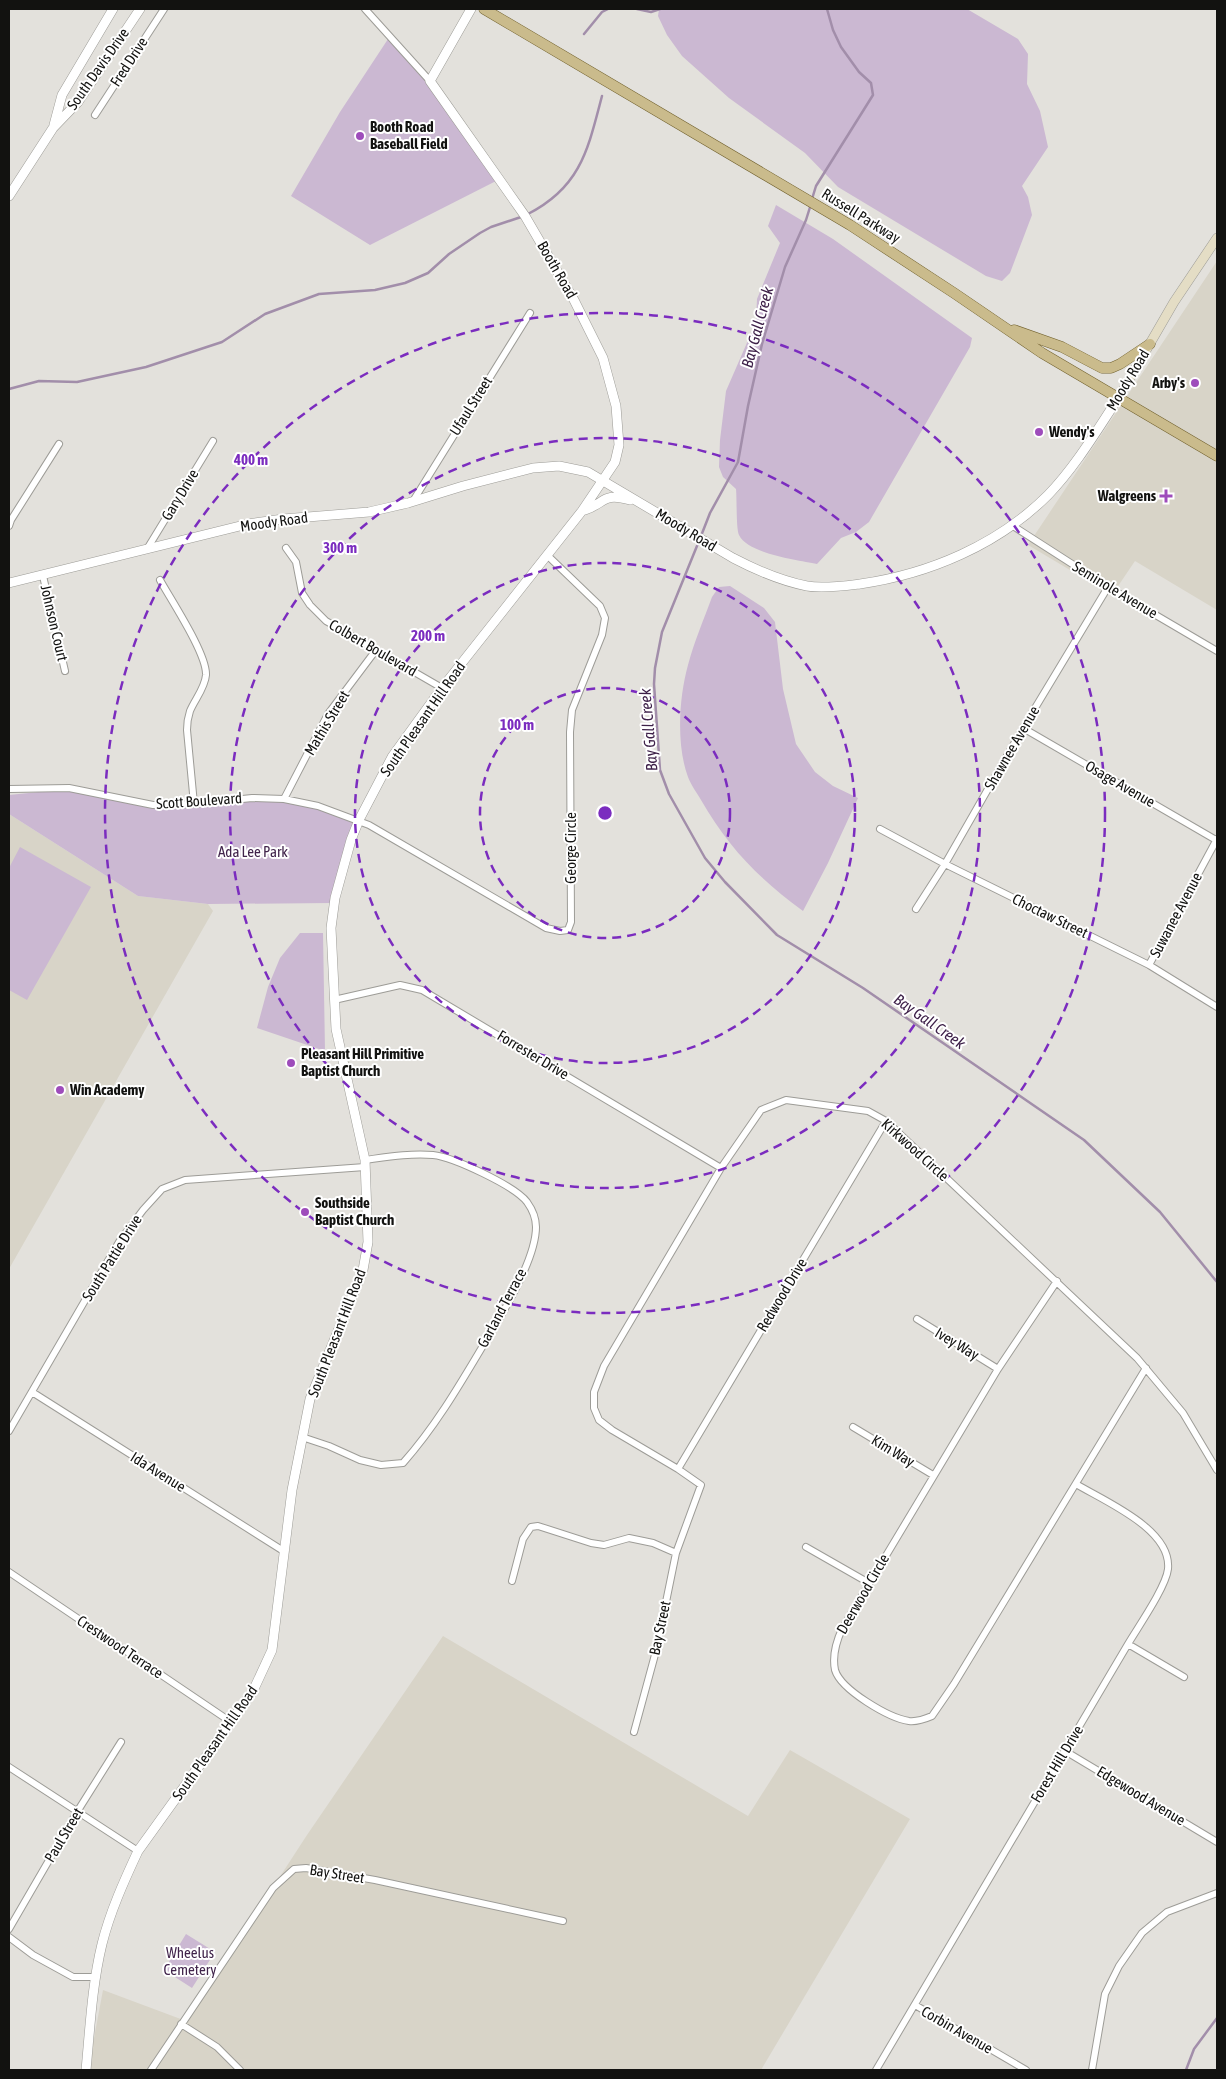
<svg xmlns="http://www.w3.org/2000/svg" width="1226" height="2079" viewBox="0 0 1226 2079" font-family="'Asap Condensed',sans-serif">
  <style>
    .built { fill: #d8d4c8 }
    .green { fill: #cbb8d2 }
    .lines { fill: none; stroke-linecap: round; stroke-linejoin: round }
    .stream { stroke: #a28eaa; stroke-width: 2.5 }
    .minor-casing { stroke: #9d9c97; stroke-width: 8 }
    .tertiary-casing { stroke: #9d9c97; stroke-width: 10 }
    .secondary-casing { stroke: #9d9c97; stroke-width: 10 }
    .primary-casing { stroke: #72622f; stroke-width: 11 }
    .minor { stroke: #fff; stroke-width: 6 }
    .tertiary { stroke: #fff; stroke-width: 9 }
    .secondary { stroke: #e4ddc5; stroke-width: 9 }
    .primary { stroke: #cabb8c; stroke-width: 10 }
    .ring { fill: none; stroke: #7b2cbf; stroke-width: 2.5; stroke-dasharray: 9 6 }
    .poi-dot { fill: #9e4cbb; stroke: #fff; stroke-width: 2 }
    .labels { text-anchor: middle; stroke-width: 4; stroke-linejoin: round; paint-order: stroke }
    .street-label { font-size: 15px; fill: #121210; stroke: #fff }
    .poi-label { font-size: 15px; font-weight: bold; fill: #121210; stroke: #fff; text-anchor: start }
    .park-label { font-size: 15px; fill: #41244b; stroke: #fff }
    .water-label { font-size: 16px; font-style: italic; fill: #3e2149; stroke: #fff }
    .centre { fill: #7b2cbf; stroke: #fff; stroke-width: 2.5 }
    .ring-label { font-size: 15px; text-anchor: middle; font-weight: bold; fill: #7b2cbf; stroke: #fff; stroke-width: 4; stroke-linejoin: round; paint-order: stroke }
  </style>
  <rect width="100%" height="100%" fill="#e3e1dc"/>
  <path class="built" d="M1217 261V610L1135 561 1112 595 1028 545Z
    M9 814 138 896 208 904 213 911 9 1269Z
    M443 1636 748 1816 790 1750 910 1819 761 2070H88L103 1990 186 2021 307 1835Z"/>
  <path class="green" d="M659 9H967L1018 39 1028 54 1027 84 1040 111 1048 147 1022 186 1028 197 1032 215 1010 273 1002 281 986 276 838 187 805 153 729 98 682 56 667 35 658 16Z
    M390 36 430 81 500 179 370 245 291 196 340 112Z
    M776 205 833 239 972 338 970 347 869 522 856 532 841 538 817 564C798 560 748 554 739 535 736 529 737 499 736 489L723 477 719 467 720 440 726 391 756 322 757 299 780 243 768 226Z
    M730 586 764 608 775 622 783 689 796 744 815 772 833 786 858 798 828 863 803 911C759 879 728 847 701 800 697 793 691 785 688 777 676 745 679 697 688 665 694 642 704 619 712 597L719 587Z
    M68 789 153 807 252 799 284 801 319 808 355 821 332 892 331 903 208 904 138 896 9 814V795Z
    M20 847 91 887 27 1000 9 990V868Z
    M300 933H323L325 1051 257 1028 268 987 280 958Z
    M186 1934 215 1952 192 1988 164 1970Z"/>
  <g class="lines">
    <path class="stream" d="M637 9 651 12 660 9
      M584 34 602 12 608 9
      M812 199 816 186 873 95 871 83 859 72 841 47 833 30 827 9
      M528 214C581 187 588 149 602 96
      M9 389 39 381 77 382 146 367 222 342 265 314 319 294 375 290 405 283 428 273 449 254 480 233 491 227 521 217
      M701 536 710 513 738 462 748 406 762 344 785 267 806 220 811 204
      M699 541 662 632 655 668 654 684 660 770 669 794 705 858 725 882 777 935 863 988 1084 1140 1160 1212 1217 1282
      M1186 2070 1194 2049 1217 2018"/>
    <g class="minor-casing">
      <path id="minor" d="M365 9 430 81
        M95 115 164 9
        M413 501 530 313
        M9 526 11 520 59 444
        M1013 526 1108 587 1217 651
        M286 548 296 562 302 593 310 605 326 621 442 688
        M147 549 213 441
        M43 576 65 671
        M160 580C171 600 207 654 206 675 205 688 195 699 190 711 188 717 187 723 187 730L194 804
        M1023 728 1216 840
        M9 789 69 788 153 805 194 804 252 798 284 799 318 806 369 825 546 928 560 931 568 930 571 922 570 732 572 710 602 635 605 618 600 606 548 556
        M284 799 328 714 376 650
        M880 829 945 864 1149 965 1217 1007
        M916 909 945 864 1023 728 1108 587
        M1149 965 1217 839
        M334 1000 400 985 422 990 721 1168
        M1057 1281 998 1369 842 1629C836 1642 832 1655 835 1670 841 1690 889 1718 909 1721 917 1722 925 1719 932 1716L954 1684 1146 1368
        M917 1319 998 1369
        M32 1392 285 1552
        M853 1427 933 1475
        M9 1431 119 1242 143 1210 162 1189 185 1180 365 1167
        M302 1437 329 1446 360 1460 381 1465 403 1463C435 1427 459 1386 484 1344 501 1316 536 1260 536 1227 536 1218 532 1209 527 1202 515 1186 453 1157 433 1155 410 1153 387 1157 365 1160
        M678 1469 886 1121
        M806 1547 869 1583
        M9 1572 231 1722
        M512 1581 523 1539 531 1527 538 1526 591 1543 604 1545 629 1538 653 1543 676 1553
        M1128 1644 1184 1677
        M634 1732 656 1651 676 1553 701 1485 678 1469 612 1430 599 1420 594 1408V1392L604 1366 721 1168 761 1110 786 1100 868 1111 886 1121 1137 1358 1183 1413 1217 1470
        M1065 1751 1217 1842
        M9 1767 138 1851
        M9 1929 77 1812 121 1742
        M9 1937 33 1955 73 1977H96
        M915 2005 1026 2070
        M181 2024 217 2047 240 2070
        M151 2070 273 1888 294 1869 306 1868 375 1880 563 1921
        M876 2070 1128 1644C1138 1627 1166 1587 1168 1569 1172 1529 1104 1501 1076 1484
        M1092 2070 1105 1994 1119 1966 1142 1933 1167 1912 1217 1893"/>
    </g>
    <g class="tertiary-casing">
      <path id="tertiary" d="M54 125 62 95 113 9
        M9 196 53 128 78 102 140 9
        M585 510C606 503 602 492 630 500
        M9 583 248 524 283 519 369 512 408 503 463 486 533 468 559 466 588 472 733 558C756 570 781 581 807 586 823 589 844 586 860 584 929 574 998 545 1048 495 1076 466 1097 430 1119 397
        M86 2070C90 2028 92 1985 102 1944 110 1912 124 1881 138 1851L253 1691 272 1650 292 1490 310 1399 363 1270 368 1242 365 1160 336 1029 331 928 335 898 351 840 359 820 392 757 442 688 582 511 615 462 619 445 616 406 603 358 574 300 525 216 430 81 471 9"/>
    </g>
    <g class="secondary-casing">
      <path id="secondary" d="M1119 397 1174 302 1217 238"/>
    </g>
    <g class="primary-casing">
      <path id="primary" d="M484 9 850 225 954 293 1042 353 1217 456
        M1014 330 1062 347 1102 368H1111L1120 364 1150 344"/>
    </g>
    <use href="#minor" class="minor"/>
    <use href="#tertiary" class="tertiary"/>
    <use href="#secondary" class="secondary"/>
    <use href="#primary" class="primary"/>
  </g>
  <g class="ring">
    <circle cx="605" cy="813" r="125"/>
    <circle cx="605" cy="813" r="250"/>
    <circle cx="605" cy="813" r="375"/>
    <circle cx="605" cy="813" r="500"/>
  </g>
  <g class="poi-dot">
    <circle cx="360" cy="136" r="5"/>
    <circle cx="1195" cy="383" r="5"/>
    <circle cx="1039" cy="432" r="5"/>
    <path d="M1163.5 488.5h5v5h5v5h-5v5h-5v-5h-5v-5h5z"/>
    <circle cx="291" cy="1063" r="5"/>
    <circle cx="60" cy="1090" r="5"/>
    <circle cx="305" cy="1212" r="5"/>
  </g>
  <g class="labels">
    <g class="street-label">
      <text transform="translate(129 62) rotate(-57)" y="5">Fred Drive</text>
      <text transform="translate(98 69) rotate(-55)" y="5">South Davis Drive</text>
      <text transform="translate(861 216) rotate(32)" y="5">Russell Parkway</text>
      <text transform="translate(557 270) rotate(60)" y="5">Booth Road</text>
      <text transform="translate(1128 380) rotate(-59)" y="5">Moody Road</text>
      <text transform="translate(471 406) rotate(-58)" y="5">Ufaul Street</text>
      <text transform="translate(180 495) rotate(-59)" y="5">Gary Drive</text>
      <text transform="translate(274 522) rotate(-8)" y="5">Moody Road</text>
      <text transform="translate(686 530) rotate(31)" y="5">Moody Road</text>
      <text transform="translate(1115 590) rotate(31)" y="5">Seminole Avenue</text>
      <text transform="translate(54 623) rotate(77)" y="5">Johnson Court</text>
      <text transform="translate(373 648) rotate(30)" y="5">Colbert Boulevard</text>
      <text transform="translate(423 719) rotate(-55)" y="5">South Pleasant Hill Road</text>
      <text transform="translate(327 723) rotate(-59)" y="5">Mathis Street</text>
      <text transform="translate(1012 748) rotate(-60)" y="5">Shawnee Avenue</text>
      <text transform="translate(1120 784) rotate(30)" y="5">Osage Avenue</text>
      <text transform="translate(199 801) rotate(-4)" y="5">Scott Boulevard</text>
      <text transform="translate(571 848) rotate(-90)" y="5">George Circle</text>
      <text transform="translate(1176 915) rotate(-62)" y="5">Suwanee Avenue</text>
      <text transform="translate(1050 916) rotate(26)" y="5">Choctaw Street</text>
      <text transform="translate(533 1055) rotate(31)" y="5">Forrester Drive</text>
      <text transform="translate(915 1150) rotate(42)" y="5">Kirkwood Circle</text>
      <text transform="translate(112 1258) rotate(-58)" y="5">South Pattie Drive</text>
      <text transform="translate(782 1295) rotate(-59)" y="5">Redwood Drive</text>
      <text transform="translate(502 1308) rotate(-62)" y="5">Garland Terrace</text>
      <text transform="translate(337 1333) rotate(-69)" y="5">South Pleasant Hill Road</text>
      <text transform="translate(957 1344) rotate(31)" y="5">Ivey Way</text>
      <text transform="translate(893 1451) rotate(31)" y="5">Kim Way</text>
      <text transform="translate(158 1472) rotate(32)" y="5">Ida Avenue</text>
      <text transform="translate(863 1594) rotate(-60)" y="5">Deerwood Circle</text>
      <text transform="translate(660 1628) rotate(-78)" y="5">Bay Street</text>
      <text transform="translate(120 1647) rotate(34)" y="5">Crestwood Terrace</text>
      <text transform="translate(215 1743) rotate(-55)" y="5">South Pleasant Hill Road</text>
      <text transform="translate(1057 1764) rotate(-59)" y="5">Forest Hill Drive</text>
      <text transform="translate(1141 1796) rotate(31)" y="5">Edgewood Avenue</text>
      <text transform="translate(64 1835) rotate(-59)" y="5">Paul Street</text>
      <text transform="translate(337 1874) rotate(9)" y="5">Bay Street</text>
      <text transform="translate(957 2030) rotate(30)" y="5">Corbin Avenue</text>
    </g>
    <g class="poi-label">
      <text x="370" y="132">Booth Road<tspan x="370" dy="17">Baseball Field</tspan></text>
      <text x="1185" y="388" text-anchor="end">Arby's</text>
      <text x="1049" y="437">Wendy's</text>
      <text x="1156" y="501" text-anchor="end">Walgreens</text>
      <text x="301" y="1059">Pleasant Hill Primitive<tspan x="301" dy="17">Baptist Church</tspan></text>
      <text x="70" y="1095">Win Academy</text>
      <text x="315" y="1208">Southside<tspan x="315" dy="17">Baptist Church</tspan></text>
    </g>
    <g class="park-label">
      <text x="253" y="857">Ada Lee Park</text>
      <text x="190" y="1958">Wheelus<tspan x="190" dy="17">Cemetery</tspan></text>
    </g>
    <g class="water-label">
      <text transform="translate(757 327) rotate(-75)" y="6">Bay Gall Creek</text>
      <text transform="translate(648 730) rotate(-95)" y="6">Bay Gall Creek</text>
      <text transform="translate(930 1021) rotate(35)" y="6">Bay Gall Creek</text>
    </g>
  </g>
  <circle cx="605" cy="813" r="8" class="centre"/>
  <g class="ring-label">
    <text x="251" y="465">400 m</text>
    <text x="340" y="553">300 m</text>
    <text x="428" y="641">200 m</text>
    <text x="517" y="730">100 m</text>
  </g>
  <rect width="1226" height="2079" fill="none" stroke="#121210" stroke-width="20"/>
</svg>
